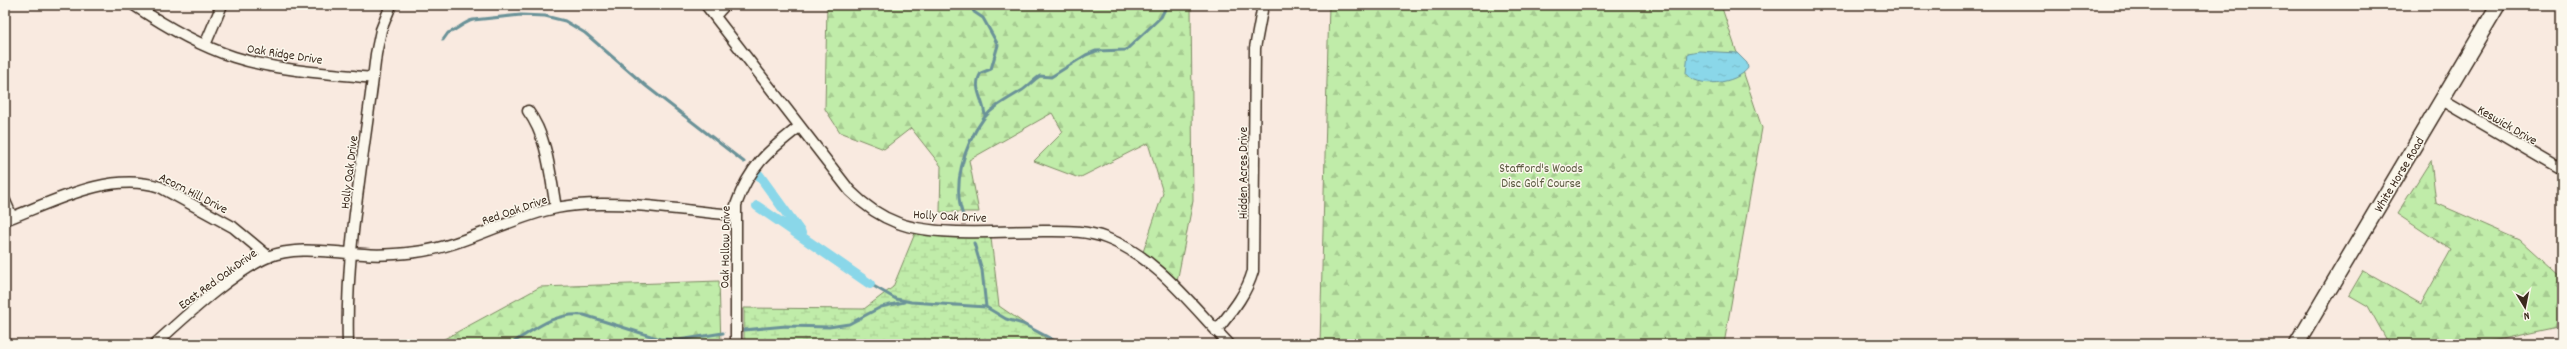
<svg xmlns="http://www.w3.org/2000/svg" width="2567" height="349" viewBox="0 0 2567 349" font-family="Dekko,sans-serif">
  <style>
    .forest { fill: url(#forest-firs); stroke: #7e8b64 }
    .wetland { fill: url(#wetland-marsh); stroke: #7e8b64 }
    .water { fill: url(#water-ripples); stroke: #6a9298 }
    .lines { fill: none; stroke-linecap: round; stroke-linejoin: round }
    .stream { stroke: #6a9298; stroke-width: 3 }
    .canal { stroke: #8ad7e9; stroke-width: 10 }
    .street-casing { stroke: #3b2a1e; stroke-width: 13 }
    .secondary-casing { stroke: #3b2a1e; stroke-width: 17 }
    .street { stroke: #fbf7ec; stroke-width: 10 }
    .secondary { stroke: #fbf7ec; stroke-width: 14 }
    .labels { text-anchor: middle; stroke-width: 3; stroke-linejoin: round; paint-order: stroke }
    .street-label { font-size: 13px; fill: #3b2a1e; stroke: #fbf7ec }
    .park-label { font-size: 13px; fill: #5c5a41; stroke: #fbf7ec }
  </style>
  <defs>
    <pattern id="forest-firs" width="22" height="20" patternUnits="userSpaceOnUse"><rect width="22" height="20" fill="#c0eca9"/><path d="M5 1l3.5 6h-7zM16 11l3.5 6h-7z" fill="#a6cb91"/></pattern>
    <pattern id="wetland-marsh" width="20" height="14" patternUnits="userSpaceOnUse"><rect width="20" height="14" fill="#c0eca9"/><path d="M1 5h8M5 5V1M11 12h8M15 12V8" fill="none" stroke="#a6cb91"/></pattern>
    <pattern id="water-ripples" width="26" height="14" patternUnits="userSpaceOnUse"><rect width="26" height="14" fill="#8ad7e9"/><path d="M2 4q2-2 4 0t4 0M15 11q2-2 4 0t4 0" fill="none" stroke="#78b9c7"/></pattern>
  </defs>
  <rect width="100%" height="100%" fill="#f9eae0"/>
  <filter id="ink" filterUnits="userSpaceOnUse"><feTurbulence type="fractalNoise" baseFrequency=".025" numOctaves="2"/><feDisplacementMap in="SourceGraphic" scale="8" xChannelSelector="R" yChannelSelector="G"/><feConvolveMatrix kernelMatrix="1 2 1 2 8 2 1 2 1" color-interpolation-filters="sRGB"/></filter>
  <g filter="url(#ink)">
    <path class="forest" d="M827 5H1191L1193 201 1176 287 1141 258 1163 193 1148 143 1079 178 1034 161 1063 132 1052 113 969 160 979 212H940L941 166 911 128 884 149 840 132 825 109Z
      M1329 5H1721L1762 128 1724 344H1320Z
      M2431 160 2436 203 2520 240 2562 278V326L2478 344H2389L2368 306 2349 295 2363 271 2421 304 2451 250 2397 214Z
      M719 281 721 344H435L540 287Z"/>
    <path class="wetland" d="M918 226 991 238 999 306 1054 344H744V308L864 309 893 287Z"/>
    <path class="water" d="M1699 51 1737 53 1747 63 1748 68C1737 84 1696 89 1686 73L1688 53Z"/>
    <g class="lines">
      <path class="stream" d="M971 5 974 12 983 18 998 45 991 69 981 73C971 88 985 102 985 117
        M443 40 448 33C457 30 464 22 473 20L521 15 545 16 565 21 585 33 646 86 744 162
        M965 220C950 188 964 145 984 118 994 106 1008 99 1021 91 1028 87 1033 80 1040 76L1051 77 1086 55 1096 51 1126 50 1161 17 1167 5
        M974 243 982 270 986 307
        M870 284 896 299 911 302 986 307 1006 319 1023 324 1061 344
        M744 330 786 326 829 327 849 324 881 307 904 302
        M511 344C535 329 554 312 584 315L660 339 679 340 723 333"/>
      <path class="canal" d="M759 175 801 233
        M757 206 870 284"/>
      <g class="street-casing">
        <path id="street" d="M134 5C165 26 197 45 234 57 278 71 327 73 373 78
          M706 5 850 191C864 205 879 216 898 223 935 237 1002 231 1043 231 1064 231 1086 230 1106 238 1157 257 1192 306 1229 344
          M715 16 725 5
          M205 45 222 5
          M2442 100 2562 170
          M528 111C548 138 550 175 556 208
          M5 201 12 217
          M5 220C53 202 108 171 160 187L233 227 269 257
          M1216 331C1232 311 1246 295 1253 271L1255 48 1263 5
          M155 344C185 317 231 273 268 257 297 245 333 253 364 254 381 256 399 254 416 252 465 246 508 218 556 208 607 197 682 211 735 215
          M348 344C345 247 365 150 376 54L381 30 391 5
          M736 344V205C749 167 768 151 799 127"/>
      </g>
      <g class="secondary-casing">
        <path id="secondary" d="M2297 344 2498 5"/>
      </g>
      <use href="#street" class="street"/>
      <use href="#secondary" class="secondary"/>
    </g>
  </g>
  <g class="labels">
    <g class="street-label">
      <text transform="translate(285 53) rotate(9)" y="5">Oak Ridge Drive</text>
      <text transform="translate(2508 124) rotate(30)" y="5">Keswick Drive</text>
      <text transform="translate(348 172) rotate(-83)" y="5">Holly Oak Drive</text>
      <text transform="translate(1242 173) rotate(-90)" y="5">Hidden Acres Drive</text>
      <text transform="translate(2398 174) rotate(-59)" y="5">White Horse Road</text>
      <text transform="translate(194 192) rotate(27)" y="5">Acorn Hill Drive</text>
      <text transform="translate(514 209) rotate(-19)" y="5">Red Oak Drive</text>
      <text transform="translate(950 215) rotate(3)" y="5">Holly Oak Drive</text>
      <text transform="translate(724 247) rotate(-89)" y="5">Oak Hollow Drive</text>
      <text transform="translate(217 278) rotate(-36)" y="5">East Red Oak Drive</text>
    </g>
    <g class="park-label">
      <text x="1541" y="172">Stafford's Woods<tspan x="1541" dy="15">Disc Golf Course</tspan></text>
    </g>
  </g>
  <rect width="2567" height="349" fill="none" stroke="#fbf7ec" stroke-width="20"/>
  <rect x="10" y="10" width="2547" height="329" fill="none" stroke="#3b2a1e" stroke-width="1.5" filter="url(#ink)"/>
  <g transform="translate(2525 307) rotate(170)" stroke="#fbf7ec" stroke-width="3" paint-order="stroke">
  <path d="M0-3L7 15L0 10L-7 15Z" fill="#3b2a1e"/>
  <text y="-6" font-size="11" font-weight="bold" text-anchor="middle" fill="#3b2a1e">N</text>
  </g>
</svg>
